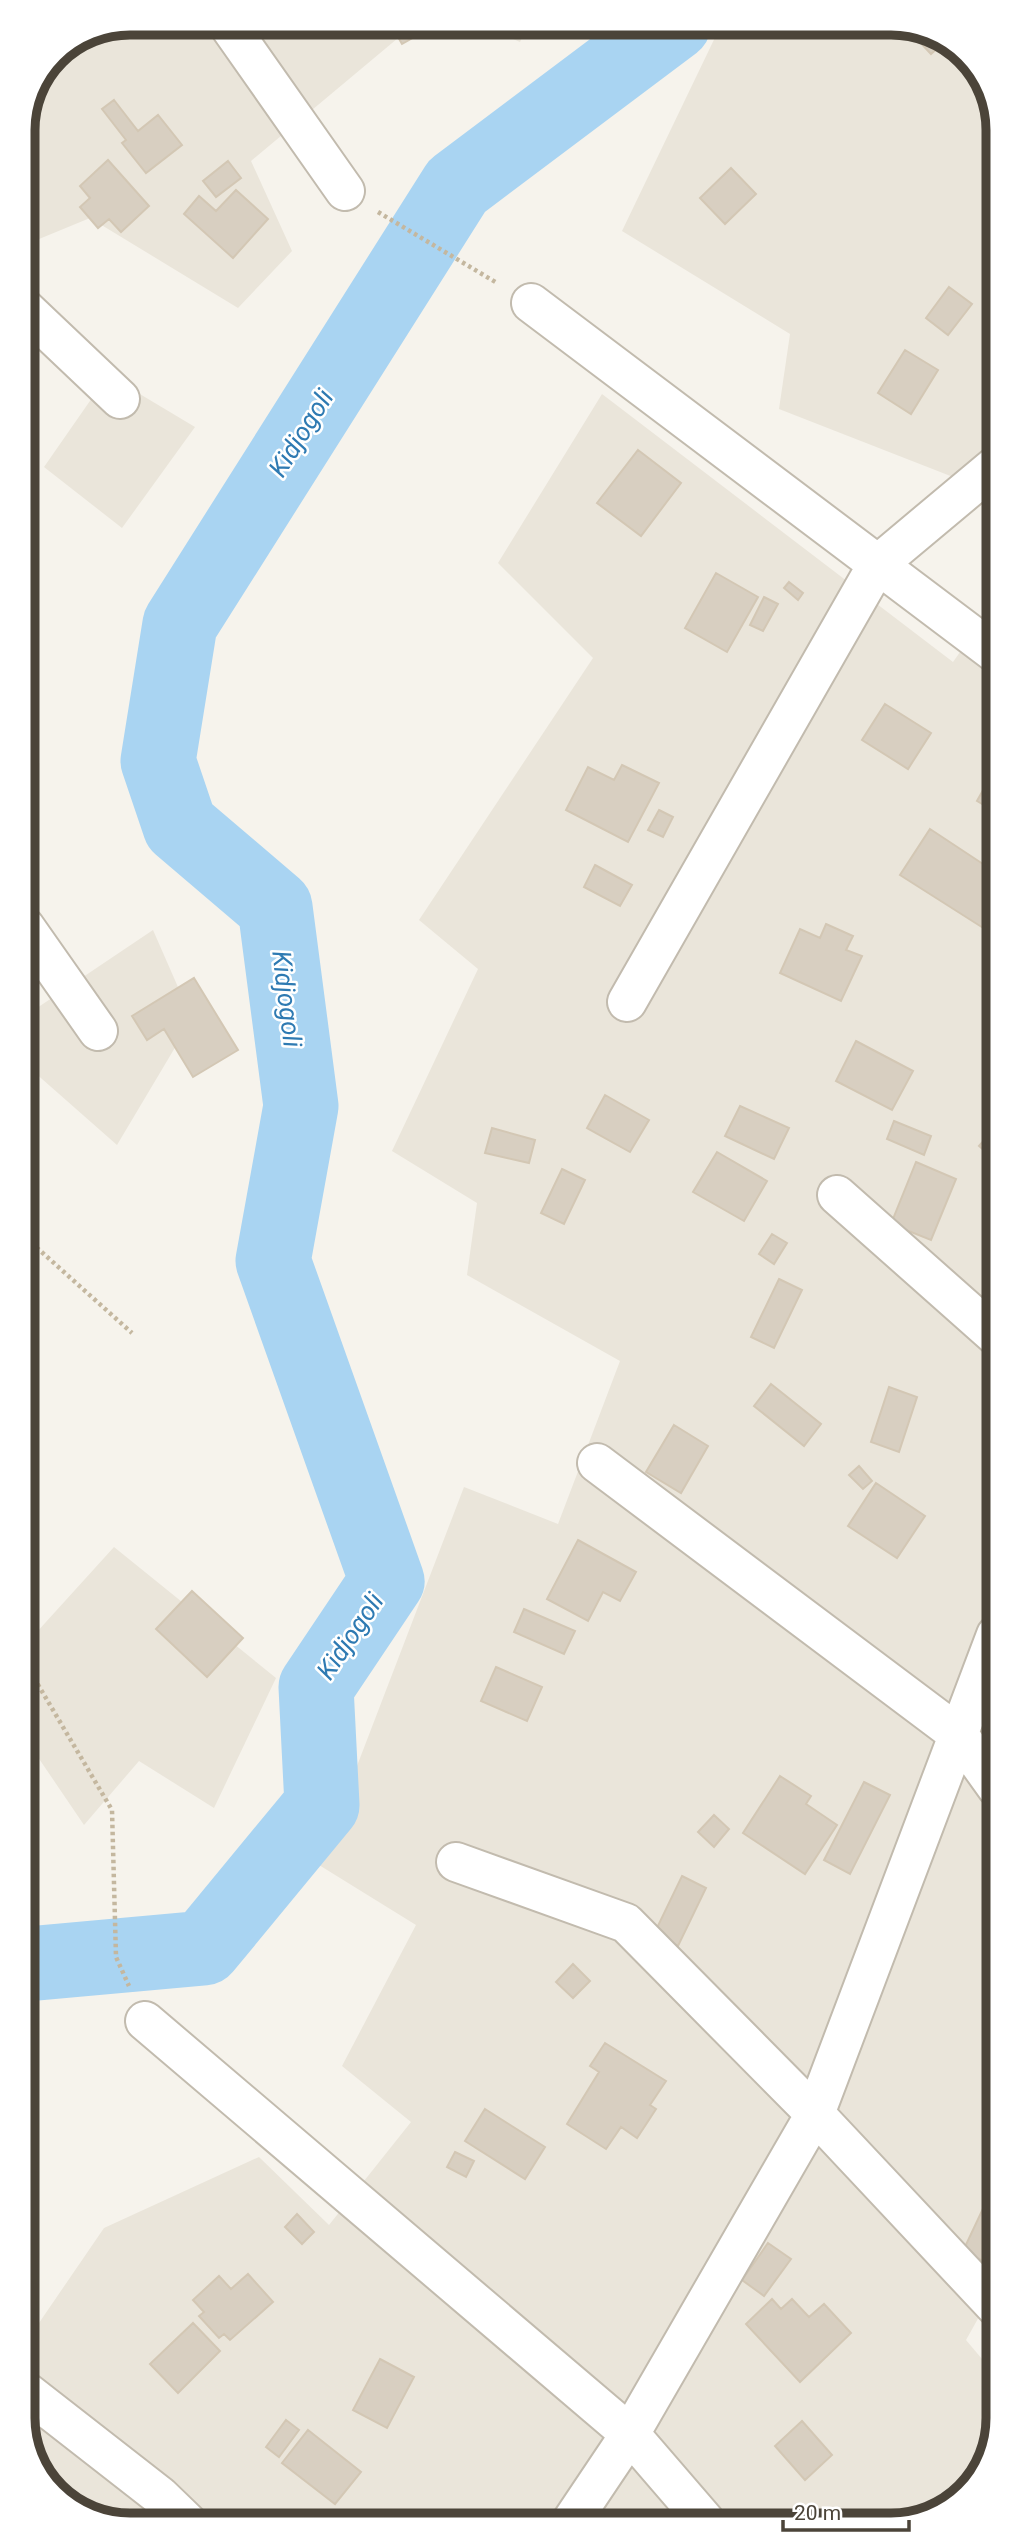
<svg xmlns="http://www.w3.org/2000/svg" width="1021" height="2548" viewBox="0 0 1021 2548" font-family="Roboto,sans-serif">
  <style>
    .residential { fill: #eae5da }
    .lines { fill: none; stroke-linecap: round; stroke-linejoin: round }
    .river { stroke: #a9d4f2; stroke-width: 75 }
    .building { fill: #d8cfc1; stroke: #d3c7b4; stroke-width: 2 }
    .street-casing { stroke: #c2bbae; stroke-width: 42 }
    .path { stroke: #c4b79f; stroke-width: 4.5; stroke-dasharray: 3.5 3.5; stroke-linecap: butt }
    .street { stroke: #fff; stroke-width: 38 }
    .labels { text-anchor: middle; stroke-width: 5; stroke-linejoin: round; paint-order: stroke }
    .water-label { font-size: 26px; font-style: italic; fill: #2e7ab2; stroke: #fff }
    .rim { fill: none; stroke: #4b4439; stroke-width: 9 }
  </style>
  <rect width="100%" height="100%" fill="#f6f3ec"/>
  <path class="residential" d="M130 23H416L251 161 292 251 238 308 90 218 27 244 23 239V123L50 65 75 45Z
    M477 23H529L520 42Z
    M722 23H898L957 45 993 96 994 493 779 409 790 334 622 231Z
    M108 375 195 427 122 528 44 467Z
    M602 394 953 662 994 604 998 2283 966 2340 998 2378V2418L976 2483 925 2520 123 2525 64 2503 28 2452V2339L104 2228 259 2157 329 2225 411 2122 342 2066 416 1925 319 1865 464 1487 558 1524 620 1361 467 1275 477 1203 392 1151 478 969 419 920 593 658 498 563Z
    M153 930 192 1019 117 1145 25 1064V1004L31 1012Z
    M114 1547 276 1678 214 1808 139 1761 84 1825 27 1741 26 1644Z"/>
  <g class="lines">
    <path class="river" d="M27 1964 204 1948 322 1805 316 1687 387 1581 273 1261 301 1106 275 907 180 826 158 761 180 624 457 186 674 23"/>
  </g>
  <path class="building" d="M390 23H439L402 44Z
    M904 25 945 41 931 54Z
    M114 100 138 131 158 115 182 145 146 173 122 143 126 140 102 109Z
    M108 160 149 206 121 232 109 219 98 228 80 207 90 198 80 186Z
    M228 161 241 178 216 197 203 181Z
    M731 168 756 194 725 224 700 198Z
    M236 190 268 219 233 258 184 214 199 196 216 211Z
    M949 287 972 304 948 335 926 318Z
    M905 350 938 370 911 414 878 393Z
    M638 450 681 483 641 536 597 503Z
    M716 573 758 597 727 652 685 628Z
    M789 582 803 593 798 600 784 588Z
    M764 597 778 604 763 631 750 625Z
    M885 704 931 733 908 769 862 740Z
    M622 765 659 783 628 842 566 810 588 767 614 780Z
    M991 776 994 778V811L977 801Z
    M659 810 673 817 663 837 648 830Z
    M930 829 989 868 995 860V921L988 931 900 875Z
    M595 865 632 885 620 906 584 887Z
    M826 924 853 936 846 950 862 956 841 1001 780 973 800 929 820 938Z
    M194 978 238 1050 193 1077 164 1029 147 1040 132 1016Z
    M856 1041 913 1071 892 1110 836 1081Z
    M605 1095 649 1120 630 1152 587 1128Z
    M740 1106 789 1128 774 1159 725 1136Z
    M894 1121 931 1136 924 1155 887 1139Z
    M492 1128 535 1140 529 1163 485 1153Z
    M995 1128V1160L979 1146Z
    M717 1152 767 1181 744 1221 693 1192Z
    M916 1162 956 1179 931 1240 891 1224Z
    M562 1169 585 1180 564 1224 541 1213Z
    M772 1234 787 1243 774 1264 759 1254Z
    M779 1279 802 1290 774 1348 751 1337Z
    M771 1384 821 1424 804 1446 754 1406Z
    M889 1387 917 1397 899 1452 871 1442Z
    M674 1425 708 1446 681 1493 646 1472Z
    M859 1466 872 1481 863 1489 849 1475Z
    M876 1483 925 1516 897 1558 848 1526Z
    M578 1540 636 1572 620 1601 603 1592 588 1621 547 1599Z
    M192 1591 243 1638 207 1677 156 1629Z
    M524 1609 575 1631 564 1654 514 1632Z
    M496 1667 542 1687 527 1721 481 1701Z
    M780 1776 811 1796 806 1804 837 1825 805 1874 743 1833Z
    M864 1782 890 1795 850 1874 824 1860Z
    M714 1815 729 1829 714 1847 698 1832Z
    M682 1876 706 1888 678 1946 654 1934Z
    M573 1964 590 1981 573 1998 556 1982Z
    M605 2043 666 2081 650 2105 656 2109 637 2138 621 2127 606 2149 567 2124 599 2072 590 2066Z
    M485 2109 545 2147 525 2179 465 2141Z
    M455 2152 474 2161 466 2177 447 2167Z
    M989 2196 998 2201V2260L995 2267 963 2251Z
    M297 2214 314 2232 302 2244 285 2227Z
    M768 2243 791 2259 764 2296 742 2280Z
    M248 2274 273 2302 230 2340 224 2334 219 2338 199 2316 204 2312 193 2300 219 2276 231 2289Z
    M772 2299 781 2309 792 2299 809 2317 824 2304 851 2333 800 2382 746 2324Z
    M193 2323 220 2351 178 2393 150 2364Z
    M380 2359 414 2377 387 2428 353 2410Z
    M286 2420 299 2430 279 2457 266 2447Z
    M802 2421 832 2455 805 2480 775 2446Z
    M308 2430 361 2472 335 2504 282 2463Z"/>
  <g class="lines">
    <g class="street-casing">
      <path id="street" d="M227 23 345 191
        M531 303 994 652
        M23 307 120 399
        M25 927 98 1031
        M627 1002 877 565 994 467
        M837 1195 996 1336
        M597 1463 959 1735 997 1788
        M456 1862 626 1923 815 2114 998 2309
        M145 2021 630 2434 705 2521
        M28 2393 160 2496 190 2525
        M571 2522 630 2434 815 2114 996 1635"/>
    </g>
    <path class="path" d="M378 212 497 283
      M26 1238 132 1333
      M27 1666 112 1810 116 1957 129 1986"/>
    <use href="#street" class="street"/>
  </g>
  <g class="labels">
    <g class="water-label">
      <text transform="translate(301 433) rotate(-58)" y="9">Kidjogoli</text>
      <text transform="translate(287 999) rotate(83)" y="9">Kidjogoli</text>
      <text transform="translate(350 1636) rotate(-56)" y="9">Kidjogoli</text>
    </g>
  </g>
  <path d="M0 0H1021V2548H0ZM130 35H891A95 95 0 0 1 986 130V2418A95 95 0 0 1 891 2513H130A95 95 0 0 1 35 2418V130A95 95 0 0 1 130 35Z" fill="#fff" fill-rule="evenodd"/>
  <path class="rim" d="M130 35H891A95 95 0 0 1 986 130V2418A95 95 0 0 1 891 2513H130A95 95 0 0 1 35 2418V130A95 95 0 0 1 130 35Z"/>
  <path d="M783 2520v10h126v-10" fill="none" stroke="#4b4439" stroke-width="3.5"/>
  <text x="794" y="2520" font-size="21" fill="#4b4439" stroke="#ffffff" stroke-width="5" paint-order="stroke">20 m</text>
</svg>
